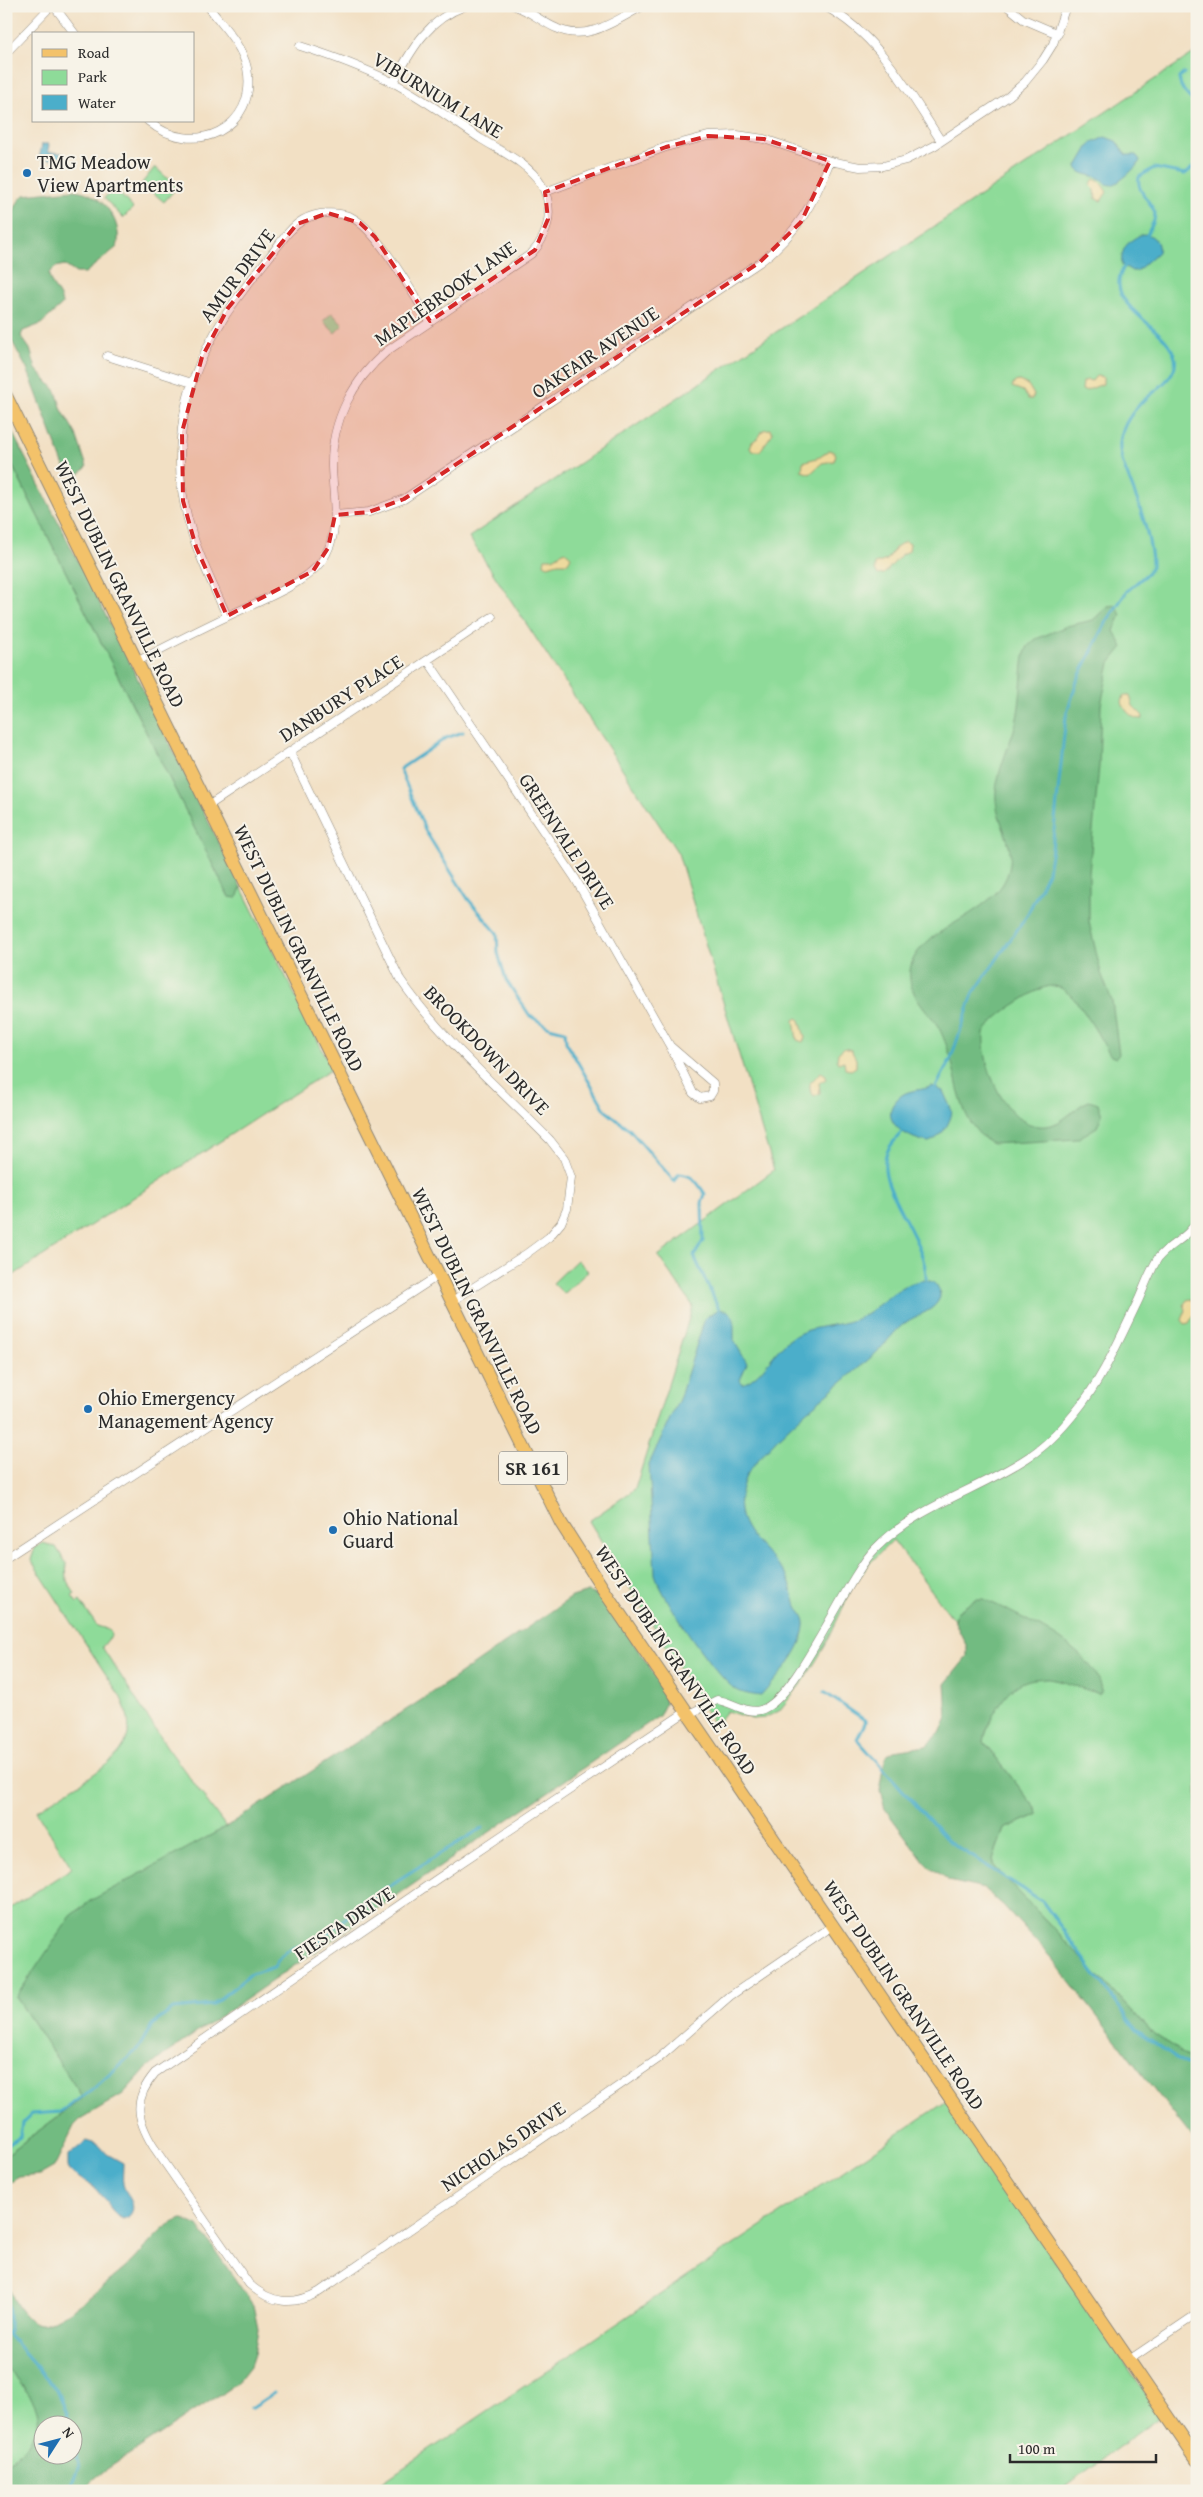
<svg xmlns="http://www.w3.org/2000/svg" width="1203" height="2497" viewBox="0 0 1203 2497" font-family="'Gentium Book Plus',serif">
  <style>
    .green { fill: #8edb99; stroke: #5c8362 }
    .forest { fill: #72bb81; stroke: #4e7356; fill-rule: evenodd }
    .sand { fill: #eeda9e; stroke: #8c8264 }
    .water { fill: #4baeca; stroke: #3b6c7a }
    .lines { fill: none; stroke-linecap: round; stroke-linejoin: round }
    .stream { stroke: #4baeca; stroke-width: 3 }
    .minor-casing { stroke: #8e8678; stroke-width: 9 }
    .primary-casing { stroke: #8e8678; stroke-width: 14 }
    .minor { stroke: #fff; stroke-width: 8 }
    .primary { stroke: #f3c26a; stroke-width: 12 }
    .marked { fill: #d62828; fill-opacity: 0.2; stroke: #d62828; stroke-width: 4; stroke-dasharray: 10 6; stroke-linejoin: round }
    .poi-dot { fill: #1f6fb2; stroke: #f7f3e8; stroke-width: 2 }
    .labels { text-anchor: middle; stroke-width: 4; stroke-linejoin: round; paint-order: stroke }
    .shield { fill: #f7f3e8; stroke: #686764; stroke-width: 1 }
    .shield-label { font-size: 19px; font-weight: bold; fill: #2b2b2b }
    .street-label { font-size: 20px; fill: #2b2b2b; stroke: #f7f3e8 }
    .poi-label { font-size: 20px; fill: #2b2b2b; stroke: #f7f3e8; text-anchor: start }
  </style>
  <rect width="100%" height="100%" fill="#f7f3e8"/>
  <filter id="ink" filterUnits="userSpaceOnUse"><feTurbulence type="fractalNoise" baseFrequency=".02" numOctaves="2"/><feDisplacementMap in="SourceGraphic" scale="10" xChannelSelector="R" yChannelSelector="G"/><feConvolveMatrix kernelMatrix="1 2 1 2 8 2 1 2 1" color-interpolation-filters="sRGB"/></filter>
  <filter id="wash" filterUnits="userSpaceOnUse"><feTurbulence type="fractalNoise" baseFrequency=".0096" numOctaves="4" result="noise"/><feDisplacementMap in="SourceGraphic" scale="20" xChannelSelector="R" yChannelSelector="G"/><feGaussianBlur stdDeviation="1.12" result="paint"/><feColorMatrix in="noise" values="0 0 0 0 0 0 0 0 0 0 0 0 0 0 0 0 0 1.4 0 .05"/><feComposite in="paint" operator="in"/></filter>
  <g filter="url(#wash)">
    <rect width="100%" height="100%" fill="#f2e0c4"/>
    <path class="green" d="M1197 51V2063L1154 2034 995 1867 993 1859 1004 1829 1037 1815 1036 1809 984 1742C988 1717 1007 1679 1037 1677 1044 1676 1053 1680 1060 1681L976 1599 957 1612 954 1620 893 1540 869 1564 852 1588 825 1646 805 1679 779 1711 764 1718 752 1719 727 1711 715 1726 589 1521 635 1489 693 1306 658 1256 774 1170 678 853 469 537Z
      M155 167 177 187 164 202 142 183Z
      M114 188 133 208 123 218 104 198Z
      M332 313 343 325 335 333 323 321Z
      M6 453 229 897H237L241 887 332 1069 6 1280Z
      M577 1260 588 1271 564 1294 553 1283Z
      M43 1543 56 1547 66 1563 67 1581 75 1594 72 1596 77 1603 80 1601 97 1626 110 1630 111 1636 102 1647 167 1747 226 1827 80 1908 16 1997 83 2098 6 2155V1911L72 1868 36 1811C52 1800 68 1790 85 1780 119 1757 142 1740 120 1696L31 1560 35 1548Z
      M947 2101 1161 2416 1059 2491H369Z
      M6 2367C44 2410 56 2424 6 2463Z"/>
    <path class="forest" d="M73 190C100 191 124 220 117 247L85 273H76L64 265 56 267 49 273C49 286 62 293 62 305L41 324 23 331 21 336 30 349 36 369 56 391 62 410 76 434 87 467 78 475 70 473 63 464 28 371 6 330V223C14 215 15 202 24 195Z
      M6 420 121 645 241 887 237 898 229 897 6 453Z
      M1116 605 1121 615 1114 631 1123 647 1110 663 1101 705 1099 766 1089 873V922L1101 973 1112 1001 1119 1054 1116 1058 1111 1056C1099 1039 1075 986 1053 986 1043 986 1033 993 1025 998 1009 1008 994 1017 984 1033 981 1065 1007 1131 1046 1126 1065 1124 1073 1107 1089 1101L1098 1104 1102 1115 1097 1127 1077 1139 992 1144C959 1123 960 1089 950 1055 947 1047 944 1038 940 1030 932 1014 911 998 910 979 905 929 992 921 1008 873 1017 846 998 826 996 800 994 777 1010 746 1016 723 1021 702 1021 678 1024 656L1028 646 1036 639 1067 626 1093 620 1108 606Z
      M588 1592 603 1598 664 1688 665 1704 659 1716 164 2055 144 2071 123 2094 81 2119 74 2126 54 2167 40 2175 19 2177 6 2185V2155L83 2098 16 1997 71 1916 90 1901 226 1827 432 1693 572 1597Z
      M976 1599H984C1017 1615 1096 1649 1102 1690L1099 1694C1061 1682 1027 1662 1000 1704 992 1717 986 1727 984 1742L1036 1809 1037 1815 1004 1829 993 1859 995 1867 1154 2034 1197 2063V2144L1053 1960 1003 1905 984 1889 949 1881 925 1863 885 1809 880 1791 886 1756 894 1751 926 1746 940 1733 947 1718 945 1684 967 1657V1647L954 1620 957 1612Z
      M183 2219 198 2226 253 2305 258 2329 254 2354 250 2366 236 2384 104 2471 94 2479 85 2491H6V2463C40 2438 51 2418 20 2383 16 2378 7 2371 6 2365 3 2341 6 2303 6 2277 9 2290 14 2302 22 2312 27 2317 32 2324 40 2324 58 2326 116 2276 131 2263 147 2248 161 2224 183 2219ZM72 2424V2454H42V2424Z"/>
    <path class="sand" d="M1094 179 1100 182 1107 192 1101 201 1096 199 1095 190 1090 185Z
      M1096 376 1103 377V384L1085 391 1082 390 1083 382 1087 380 1092 381Z
      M1019 381 1028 385 1034 395 1032 399H1028L1023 391 1012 387 1015 382Z
      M770 429 773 433 760 451H752L750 448 752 442 759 437 763 430Z
      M830 450 836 454 834 461 822 463 810 474 802 471 803 462 820 457Z
      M905 541 910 544 909 551 901 555 884 574 878 575 875 570V564L887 560 896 547Z
      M565 551 571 556 568 563H558L548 566 544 564 545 558H553Z
      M1124 696H1130L1133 706 1143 716 1142 719C1133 720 1124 710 1122 702Z
      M797 1018 800 1020 805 1038 803 1042 797 1040 794 1020Z
      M844 1048 851 1050 856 1059V1067L851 1070 845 1069 844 1061 838 1063 837 1061 838 1053Z
      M821 1072 826 1075V1079L819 1083 820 1093 814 1096 810 1090V1083Z
      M1191 1299 1197 1304V1315L1193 1316 1189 1323 1185 1324 1182 1320 1186 1310 1184 1304 1187 1300Z"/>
    <path class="water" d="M1105 137 1116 141 1126 155H1136L1140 160C1139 166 1117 185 1111 185 1106 185 1104 181 1101 179 1092 174 1082 176 1076 168L1090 144Z
      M42 144H49L48 152 63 153 62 160 39 159Z
      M1143 234C1153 234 1160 242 1158 252L1137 271H1132L1122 265C1120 249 1128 240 1143 234Z
      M932 1086 943 1091 952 1111C951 1123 940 1139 929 1142 905 1139 873 1117 902 1095 911 1089 922 1091 932 1086Z
      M926 1280C935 1281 940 1288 940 1297 935 1312 917 1314 905 1323 894 1331 886 1344 876 1353 838 1387 801 1412 766 1451 758 1460 748 1470 744 1481 727 1528 762 1542 785 1574 793 1584 791 1596 797 1606 800 1613 806 1617 805 1626 803 1651 777 1678 761 1696 753 1695 743 1694 735 1689 714 1675 662 1598 655 1574L649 1464 680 1397 705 1318 719 1309 728 1311 734 1319V1341L747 1363 740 1380 743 1384C765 1375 773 1349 793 1337 811 1325 836 1327 856 1319 881 1308 897 1282 926 1280Z
      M86 2141 99 2145 107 2154 123 2163C123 2170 122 2177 123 2184 126 2196 140 2206 128 2217L123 2219 117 2216 95 2188 73 2174 68 2167V2156Z"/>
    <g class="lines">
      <path class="stream" d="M1184 73 1179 78C1180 89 1189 98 1197 104
        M1146 237 1154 221 1155 213C1151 201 1136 192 1139 177L1154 168 1185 174 1197 164
        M463 732 446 738 400 769 426 832 468 899 497 933 498 953 506 980 530 1016 549 1027 565 1031 566 1042 606 1111 630 1130 674 1181 679 1174C693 1175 697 1182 705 1194L702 1203 703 1241 694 1256 719 1309
        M934 1091 951 1058 973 994 1026 917 1048 872 1052 849 1066 716 1077 681 1107 621 1127 591 1148 573 1152 566C1153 549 1141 508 1134 492 1128 475 1116 455 1121 437 1123 426 1132 412 1140 404 1151 393 1179 377 1175 358 1168 324 1096 305 1126 264
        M904 1129C898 1138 889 1144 886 1155 876 1189 928 1240 926 1280
        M824 1692 866 1721 857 1739 948 1841 1042 1901 1136 2030 1197 2072
        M6 2146 20 2137 22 2123 31 2114 60 2112 92 2090 138 2049 152 2025 173 2009 212 2005 251 1974 274 1967C283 1949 295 1946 315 1946 363 1897 424 1864 482 1828
        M6 2297 9 2312V2334
        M6 2332 58 2391 71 2424
        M251 2408 274 2393
        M69 2491 79 2465 72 2429"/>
    </g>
  </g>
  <g filter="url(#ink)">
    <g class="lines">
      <g class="minor-casing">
        <path id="minor" d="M54 6 75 34
          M515 6C530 11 542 22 556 28 587 43 616 20 643 6
          M824 6C878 34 909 92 941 141
          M1007 6 1023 19 1058 34
          M6 53 51 6
          M393 83C412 49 427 20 465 6
          M148 121C193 159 259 129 247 68 242 45 222 25 208 6
          M545 192 666 147 708 136 737 135 764 139 830 161 860 167 883 166 906 160 934 146 1009 96 1025 82 1043 60 1053 44 1066 6
          M107 356 192 383
          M335 515 369 512 404 499 760 262C796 235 814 203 830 161
          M227 616C204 566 180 519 180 462 180 435 184 406 193 380 212 329 236 298 270 256 280 244 289 228 303 220 317 212 336 211 351 217 378 230 413 294 430 321
          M138 661C167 646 196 631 226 617 254 603 301 587 321 562 342 534 333 499 332 467 331 421 353 380 387 351L531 254C549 236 555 207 541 184 528 163 502 152 481 139 452 120 423 98 392 82 362 67 332 56 300 46
          M428 661 575 878 670 1046 713 1083V1091L710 1096 700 1098 693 1093 670 1046
          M290 752 400 979C441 1039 499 1088 550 1140L564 1158 571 1177 567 1209 561 1223 549 1237 526 1254 452 1301
          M208 806 492 617
          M6 1558 439 1275
          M687 1711 437 1879 155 2073C133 2099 136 2118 153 2146L249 2284C271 2304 293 2306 319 2292L658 2059 730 1996 834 1925
          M689 1714 717 1700C731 1701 745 1714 760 1710 796 1702 845 1579 875 1549 919 1504 980 1490 1030 1456 1047 1445 1061 1430 1074 1414 1102 1381 1120 1338 1139 1299 1145 1285 1150 1271 1158 1258 1169 1244 1191 1237 1197 1219
          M1129 2360 1197 2314"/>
      </g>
      <g class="primary-casing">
        <path id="primary" d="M6 396 561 1523 607 1595 1197 2460"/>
      </g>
      <use href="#minor" class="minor"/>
      <use href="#primary" class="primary"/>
    </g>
  </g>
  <path class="marked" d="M708 136 764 139 830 161 801 222 760 262 404 499 369 512 335 515 328 548 313 571 227 616 196 547 183 501 182 432 202 357 228 308 297 224 328 213 360 223 375 237 430 321 535 250 548 219 545 192 666 147Z"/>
  <g class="poi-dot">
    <circle cx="27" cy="173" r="5"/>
    <circle cx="88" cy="1409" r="5"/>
    <circle cx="333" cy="1530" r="5"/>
  </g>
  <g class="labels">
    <rect class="shield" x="499" y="1451.5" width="68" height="33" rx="4"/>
    <g class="shield-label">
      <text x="533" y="1475">SR 161</text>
    </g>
    <g class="street-label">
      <text transform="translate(438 95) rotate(31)" y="7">VIBURNUM LANE</text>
      <text transform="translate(237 275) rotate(-53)" y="7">AMUR DRIVE</text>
      <text transform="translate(445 293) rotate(-35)" y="7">MAPLEBROOK LANE</text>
      <text transform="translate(595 352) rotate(-34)" y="7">OAKFAIR AVENUE</text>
      <text transform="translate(120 584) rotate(64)" y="7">WEST DUBLIN GRANVILLE ROAD</text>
      <text transform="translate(341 698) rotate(-33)" y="7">DANBURY PLACE</text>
      <text transform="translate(567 841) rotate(57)" y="7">GREENVALE DRIVE</text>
      <text transform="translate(299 948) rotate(64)" y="7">WEST DUBLIN GRANVILLE ROAD</text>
      <text transform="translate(487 1050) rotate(46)" y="7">BROOKDOWN DRIVE</text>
      <text transform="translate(477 1311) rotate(64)" y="7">WEST DUBLIN GRANVILLE ROAD</text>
      <text transform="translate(676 1660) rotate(56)" y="7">WEST DUBLIN GRANVILLE ROAD</text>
      <text transform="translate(344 1923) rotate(-34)" y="7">FIESTA DRIVE</text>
      <text transform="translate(904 1995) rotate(56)" y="7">WEST DUBLIN GRANVILLE ROAD</text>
      <text transform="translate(503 2146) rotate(-34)" y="7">NICHOLAS DRIVE</text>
    </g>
    <g class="poi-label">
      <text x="37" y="169">TMG Meadow<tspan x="37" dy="23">View Apartments</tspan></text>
      <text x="98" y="1405">Ohio Emergency<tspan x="98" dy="23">Management Agency</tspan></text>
      <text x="343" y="1525">Ohio National<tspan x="343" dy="23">Guard</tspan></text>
    </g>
  </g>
  <rect width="1203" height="2497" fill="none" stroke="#f7f3e8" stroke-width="25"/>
  <rect x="32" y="32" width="162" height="90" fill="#f7f3e8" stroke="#a5a39c"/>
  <rect x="42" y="49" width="25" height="8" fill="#f3c26a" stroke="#a5a39c"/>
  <text x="78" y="58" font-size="15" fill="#2b2b2b">Road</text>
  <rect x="42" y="70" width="25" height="15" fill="#8edb99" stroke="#a5a39c"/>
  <text x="78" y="82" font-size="15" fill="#2b2b2b">Park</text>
  <rect x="42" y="95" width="25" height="15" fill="#4baeca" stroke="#a5a39c"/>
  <text x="78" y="108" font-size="15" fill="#2b2b2b">Water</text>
  <g transform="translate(58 2440) rotate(54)"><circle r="24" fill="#f7f3e8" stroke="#a5a39c"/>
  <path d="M0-4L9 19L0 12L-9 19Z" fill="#1f6fb2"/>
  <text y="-8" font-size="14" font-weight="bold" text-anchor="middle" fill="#2b2b2b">N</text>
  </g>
  <path d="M1010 2454v8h146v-8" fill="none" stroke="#2b2b2b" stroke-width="2.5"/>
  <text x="1018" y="2454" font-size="15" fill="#2b2b2b" stroke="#f7f3e8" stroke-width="4" paint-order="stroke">100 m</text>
</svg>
